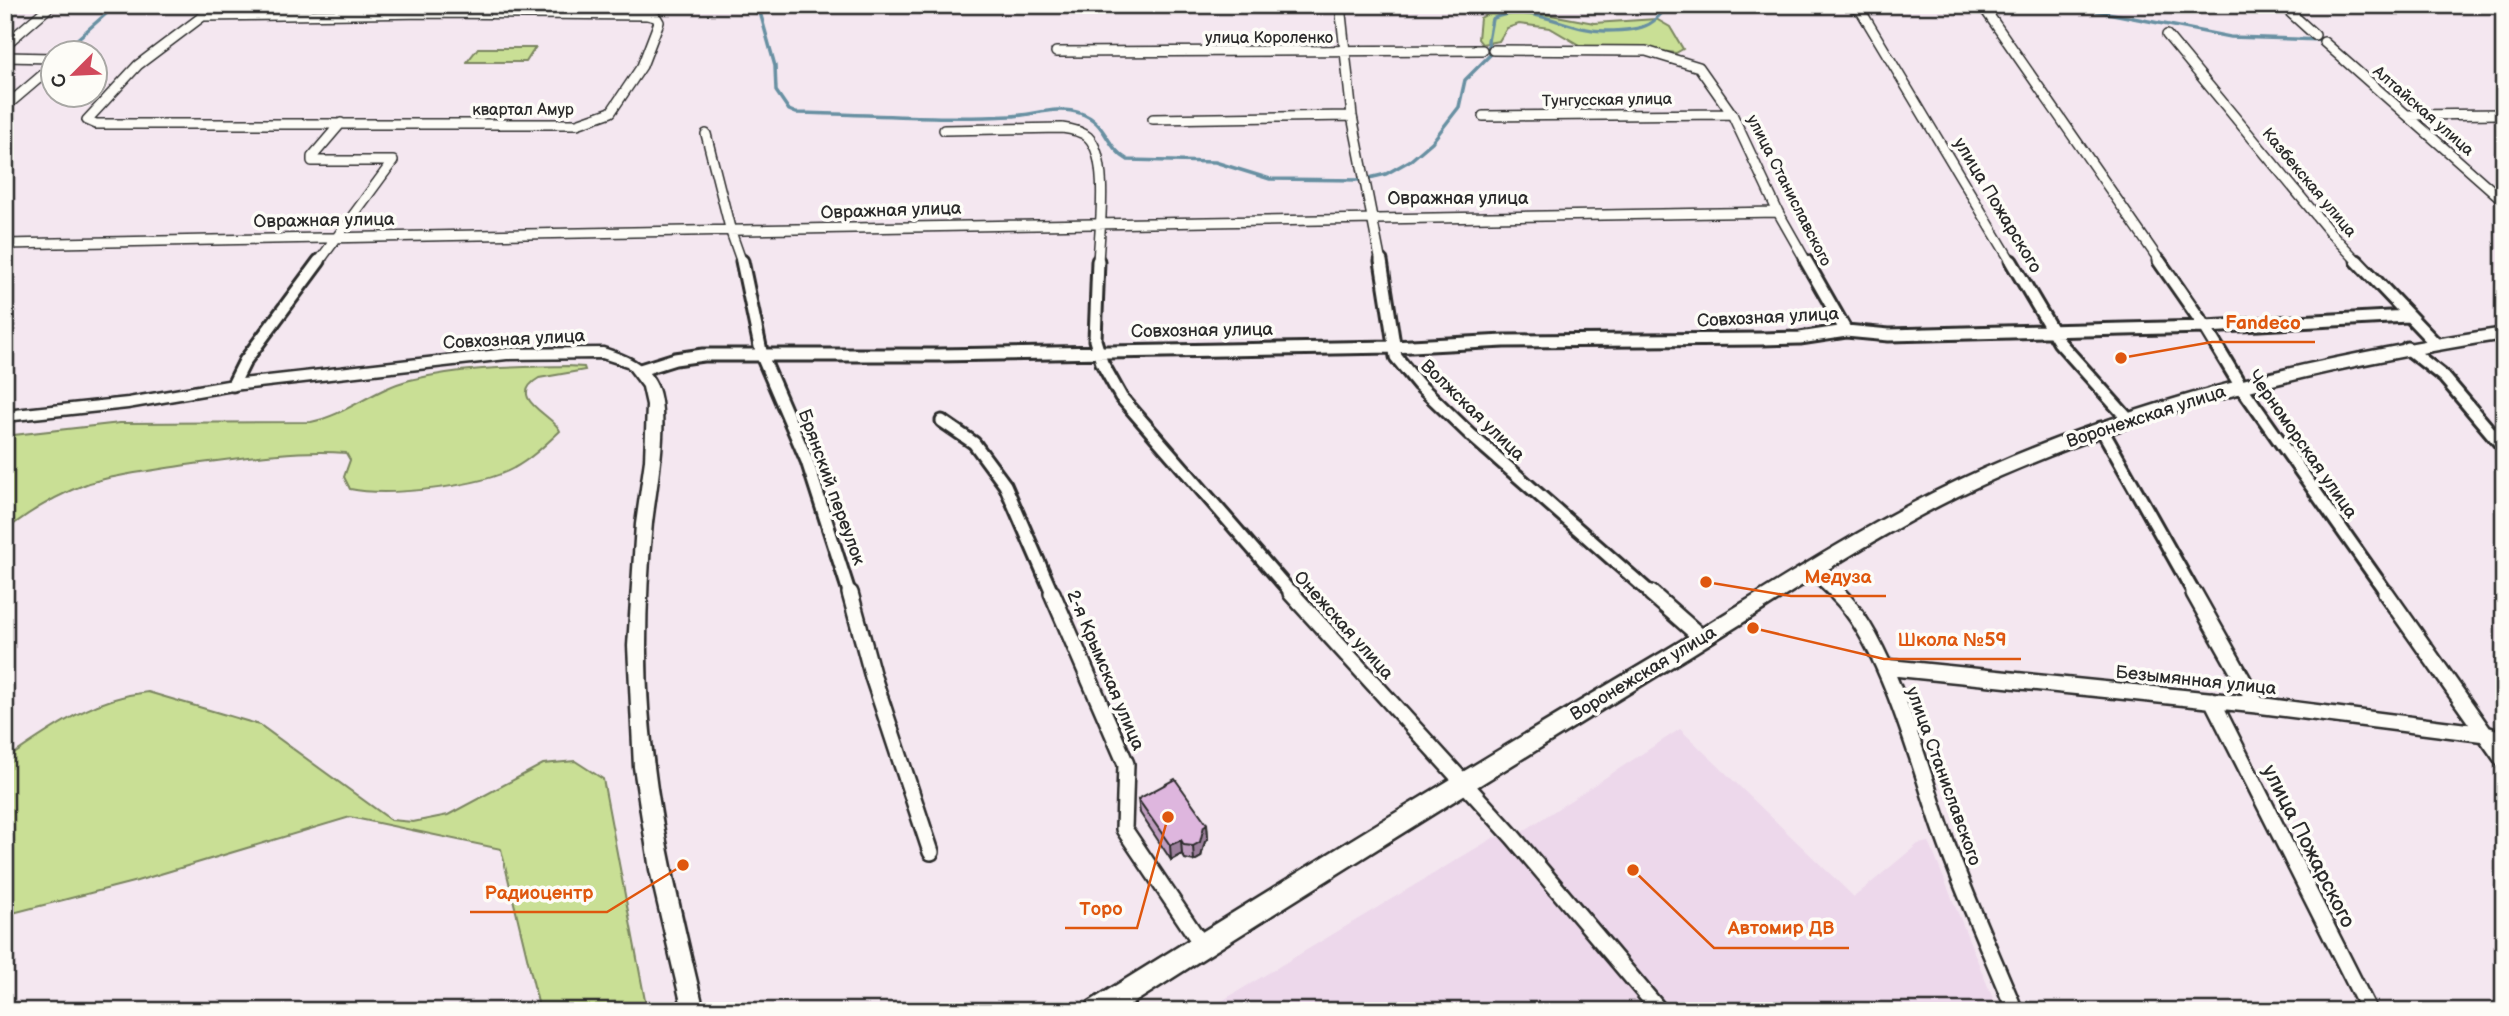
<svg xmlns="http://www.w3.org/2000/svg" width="2509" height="1016" viewBox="0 0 2509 1016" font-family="'Balsamiq Sans',sans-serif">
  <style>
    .built { fill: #edd8eb }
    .green { fill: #c9df95; stroke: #7a8560; stroke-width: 2 }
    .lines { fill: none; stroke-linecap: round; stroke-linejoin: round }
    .stream { stroke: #6890a2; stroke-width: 3.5 }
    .minor-far2-casing { stroke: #2b2b2b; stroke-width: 12 }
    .minor-far1-casing { stroke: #2b2b2b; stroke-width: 17 }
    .minor-casing { stroke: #2b2b2b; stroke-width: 20 }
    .secondary-casing { stroke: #2b2b2b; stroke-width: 5 }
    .trunk-casing { stroke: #2b2b2b; stroke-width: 5 }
    .minor-far2 { stroke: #fdfcf7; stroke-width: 9 }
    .minor-far1 { stroke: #fdfcf7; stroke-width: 11 }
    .minor { stroke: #fdfcf7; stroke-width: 15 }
    .secondary { fill: #fdfcf7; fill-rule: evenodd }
    .trunk { fill: #fdfcf7; fill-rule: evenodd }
    .wall { fill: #bf9dbf; stroke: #2b2b2b; stroke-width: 2 }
    .shaded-wall { fill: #9b7f9b; stroke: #2b2b2b; stroke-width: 2 }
    .building { fill: #deb6de; stroke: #2b2b2b; stroke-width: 2 }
    .labels { text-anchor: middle; stroke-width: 7; stroke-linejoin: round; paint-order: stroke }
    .far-street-label { font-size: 16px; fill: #2b2b2b; stroke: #fdfcf7 }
    .street-label { font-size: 18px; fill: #2b2b2b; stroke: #fdfcf7 }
    .near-street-label { font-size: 21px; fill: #2b2b2b; stroke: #fdfcf7 }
    .leader { fill: none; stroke: #df570e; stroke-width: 2.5 }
    .callout-dot { fill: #df570e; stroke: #fdfcf7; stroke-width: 2.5 }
    .callout-label { font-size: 19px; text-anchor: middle; font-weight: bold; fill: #df570e; stroke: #fdfcf7; stroke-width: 7; stroke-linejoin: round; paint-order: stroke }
  </style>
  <rect width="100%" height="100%" fill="#f4e7f0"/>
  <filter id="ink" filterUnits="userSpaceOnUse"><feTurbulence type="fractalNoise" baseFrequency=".0143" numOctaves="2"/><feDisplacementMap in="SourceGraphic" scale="14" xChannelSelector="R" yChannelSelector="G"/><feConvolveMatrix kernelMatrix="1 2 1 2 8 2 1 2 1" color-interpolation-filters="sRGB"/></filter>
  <g filter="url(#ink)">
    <path class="built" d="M1680 729 1854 897 1918 844 1929 842 1998 1011H1205L1493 838 1522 832Z"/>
    <path class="green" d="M1502 6 1594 23 1656 19 1670 27 1683 49 1676 53 1638 48 1581 46 1550 28 1519 24 1507 28 1499 41 1482 44 1478 39 1480 18Z
      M478 48H535L526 62H467Z
      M567 366 584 367 585 370 539 378C504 398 555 416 560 431 546 444 531 459 514 468 480 487 387 497 350 489L344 477 350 460 346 453C292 449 234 459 180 466 150 471 118 474 89 483 59 494 30 511 5 531V436L120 423 311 422C346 415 374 389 410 380 461 367 515 367 567 366Z
      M148 692 260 725 391 820 413 822 448 815 543 764 575 761 603 779 647 1011H540L501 849 350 817 137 881 5 915V760C51 729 92 698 148 692Z"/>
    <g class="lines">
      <path class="stream" d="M758 5 775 66 776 91 789 110 796 113C867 114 940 120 1011 116 1035 115 1057 105 1080 113 1107 122 1105 147 1128 160L1215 162 1270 179 1361 180 1386 174 1411 160 1432 142 1459 107 1465 80 1490 55 1488 41 1492 19C1530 0 1567 32 1607 31 1620 31 1638 30 1649 24 1660 18 1660 10 1674 5
        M2067 5 2230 37 2324 40
        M66 49 116 5"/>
      <g class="minor-far2-casing">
        <path id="minor-far2" d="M1340 5 1352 116 1381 263
          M1848 5 1861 11 2012 263
          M1982 5 2161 263
          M2282 5 2315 35
          M431 13 647 15 656 17 659 22 642 66 611 112 577 124H96L87 120 138 65 203 16Z
          M2167 35 2329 231 2359 263
          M2324 42 2504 201
          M5 45 48 8
          M1493 50 1646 51 1699 67 1732 114 1778 212 1807 263
          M1056 52 1482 50
          M5 57 52 58
          M5 107 52 67
          M2407 115 2504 114
          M1483 116 1732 114
          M1153 119 1352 116
          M944 130 1062 128C1071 129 1081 131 1088 137 1110 158 1099 233 1098 263
          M706 134 731 232 742 263
          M5 244C596 234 1187 219 1778 212
          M318 263 393 161H312V157L341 123"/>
      </g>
      <g class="minor-far1-casing">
        <path id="minor-far1" d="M742 261 762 356 807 461 850 595
          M1098 261 1095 340 1102 363 1121 397 1293 595
          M1381 261 1396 357 1419 385 1472 436 1653 595
          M1806 261 1846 331
          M2011 261 2059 342 2128 419
          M2159 261 2205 327 2240 385 2388 595
          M2357 261 2435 343
          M2407 348 2444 377 2504 448
          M640 370 675 359 703 355H938L1393 347 1504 341 1762 339 1800 338 1846 331 1889 335 2205 327 2408 316
          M233 385 245 361 319 261
          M942 421 974 443 1005 485 1053 595
          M2101 428 2195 595
          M1812 570 1838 595"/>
      </g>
      <g class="minor-casing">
        <path id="minor" d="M850 593 873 677 931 852
          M1052 593 1126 764 1124 829 1202 945
          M1291 593 1513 837 1660 1011
          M1651 593 1702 638
          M1837 593C1889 643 1919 768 1944 837 1965 896 1991 953 2015 1011
          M2194 593 2257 705
          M2386 593 2504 761
          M1884 667 2257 705 2486 734 2504 740
          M2212 700 2369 1011"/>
      </g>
      <g class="secondary-casing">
        <path id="secondary" d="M603 348C625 355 647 363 657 386 670 417 656 489 652 523 648 563 646 605 646 645 645 770 675 890 704 1011H683L650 870 634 767 628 646 636 524 645 460 647 405 643 387 627 366 602 358 507 359 233 390 128 408 5 421V411L128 398 233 380 507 349Z"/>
      </g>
      <g class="trunk-casing">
        <path id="trunk" d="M2504 328V339C2331 366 2162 406 2001 476 1891 524 1792 593 1691 655 1500 772 1310 890 1121 1011H1085L1089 1002C1280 883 1472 765 1666 650 1770 587 1872 518 1983 469 2148 395 2326 355 2504 328Z"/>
      </g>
      <use href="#minor-far2" class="minor-far2"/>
      <use href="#minor-far1" class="minor-far1"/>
      <use href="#minor" class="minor"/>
      <use href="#secondary" class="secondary"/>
      <use href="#trunk" class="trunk"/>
    </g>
    <path class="wall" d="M1138 799 1207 824 1208 839 1205 841 1201 857 1194 861 1185 859 1182 854 1171 860 1140 813Z"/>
    <path class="shaded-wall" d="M1207 824 1208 839 1205 841 1201 857 1194 861 1193 846 1204 826Z
      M1181 840 1182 854 1171 860 1170 845Z"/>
    <path class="building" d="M1175 779 1207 824 1204 826 1200 842 1193 846 1184 845 1181 840 1170 845 1138 799Z
      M1286 1005 1289 1011H1275Z"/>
  </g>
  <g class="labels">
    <g class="far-street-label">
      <text x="1269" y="43">улица Короленко</text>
      <text transform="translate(1607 99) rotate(-1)" y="6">Тунгусская улица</text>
      <text x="523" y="115">квартал Амур</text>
      <text transform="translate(2424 110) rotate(41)" y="6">Алтайская улица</text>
      <text transform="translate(2310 182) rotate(50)" y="6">Казбекская улица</text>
      <text transform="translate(1790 190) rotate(63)" y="6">улица Станиславского</text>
    </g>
    <g class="street-label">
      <text x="1458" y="204">Овражная улица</text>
      <text transform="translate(1998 205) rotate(59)" y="6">улица Пожарского</text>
      <text transform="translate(891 210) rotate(-2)" y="6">Овражная улица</text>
      <text transform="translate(324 220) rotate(-1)" y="6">Овражная улица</text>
      <text transform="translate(1768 317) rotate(-3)" y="6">Совхозная улица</text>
      <text transform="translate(1202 330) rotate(-1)" y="6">Совхозная улица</text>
      <text transform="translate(514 339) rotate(-3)" y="6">Совхозная улица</text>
      <text transform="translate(1473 410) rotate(44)" y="6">Волжская улица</text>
      <text transform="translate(2146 416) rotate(-18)" y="6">Воронежская улица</text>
      <text transform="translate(2303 444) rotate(55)" y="6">Черноморская улица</text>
      <text transform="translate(832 487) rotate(70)" y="6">Брянский переулок</text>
      <text transform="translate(1344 625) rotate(48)" y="6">Онежская улица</text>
      <text transform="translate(1106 670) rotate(67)" y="6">2-я Крымская улица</text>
      <text transform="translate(1643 673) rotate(-31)" y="6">Воронежская улица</text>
      <text transform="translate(2196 680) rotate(6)" y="6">Безымянная улица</text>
      <text transform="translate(1944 776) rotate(70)" y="6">улица Станиславского</text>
    </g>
    <g class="near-street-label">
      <text transform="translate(2309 846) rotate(63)" y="7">улица Пожарского</text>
    </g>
  </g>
  <path class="leader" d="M2121 358L2212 342H2315M1706 582L1791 596H1886M1753 628L1884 659H2021M683 865L607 912H470M1168 817L1137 928H1065M1633 870L1714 948H1849"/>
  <g class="callout-dot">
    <circle cx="2121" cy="358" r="7"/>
    <circle cx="1706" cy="582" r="7"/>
    <circle cx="1753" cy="628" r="7"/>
    <circle cx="683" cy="865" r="7"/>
    <circle cx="1168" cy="817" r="7"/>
    <circle cx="1633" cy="870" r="7"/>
  </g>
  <g class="callout-label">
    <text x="2263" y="329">Fandeco</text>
    <text x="1838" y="583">Медуза</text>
    <text x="1952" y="646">Школа №59</text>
    <text x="539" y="899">Радиоцентр</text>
    <text x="1101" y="915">Торо</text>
    <text x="1781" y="934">Автомир ДВ</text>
  </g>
  <rect width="2509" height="1016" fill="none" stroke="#fdfcf7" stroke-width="28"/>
  <rect x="14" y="14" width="2481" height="988" fill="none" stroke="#2b2b2b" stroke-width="2.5" filter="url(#ink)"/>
  <g transform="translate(74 74) rotate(246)"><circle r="33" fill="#fdfcf7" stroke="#a9a8a5" stroke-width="2"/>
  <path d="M0-5L12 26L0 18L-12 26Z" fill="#d1495b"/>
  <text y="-10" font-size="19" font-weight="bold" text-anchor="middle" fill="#2b2b2b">С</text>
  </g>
</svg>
